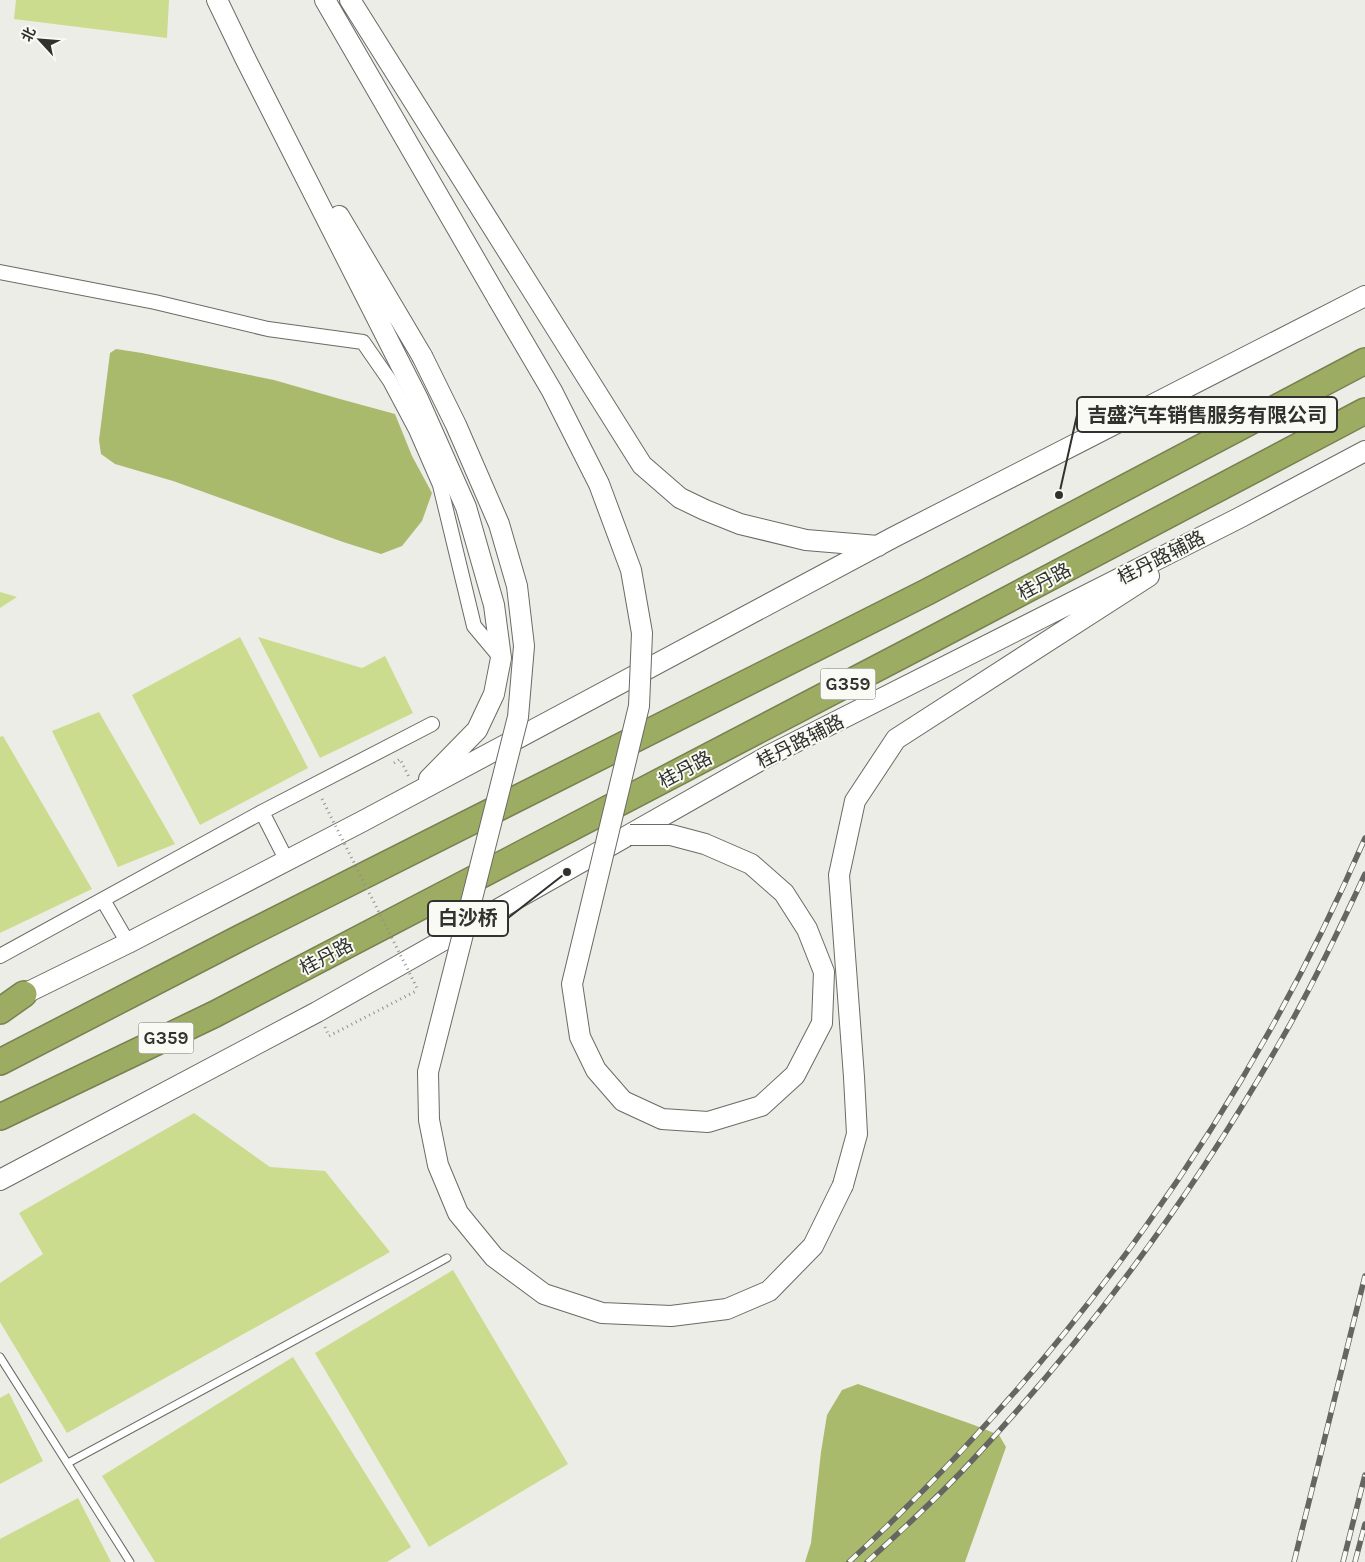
<svg xmlns="http://www.w3.org/2000/svg" width="1365" height="1562" viewBox="0 0 1365 1562" font-family="Karla,'Noto Sans SC',sans-serif">
  <style>
    .water { fill: #aaba6d }
    .building { fill: #cbdc8e }
    .lines { fill: none; stroke-linecap: round; stroke-linejoin: round }
    .lane-casing { stroke: #6a6b65; stroke-width: 9 }
    .street-casing { stroke: #6a6b65; stroke-width: 16 }
    .secondary-casing { stroke: #6a6b65; stroke-width: 22 }
    .highway-casing { stroke: #778151; stroke-width: 28 }
    .path { stroke: #8f918c; stroke-width: 3; stroke-dasharray: 1 4; stroke-linecap: butt }
    .lane { stroke: #fff; stroke-width: 7 }
    .street { stroke: #fff; stroke-width: 14 }
    .secondary { stroke: #fff; stroke-width: 20 }
    .highway { stroke: #9dac63; stroke-width: 25 }
    .rail-casing { stroke: #656662; stroke-width: 5.5 }
    .rail { stroke: #f8faf3; stroke-width: 4; stroke-dasharray: 11; stroke-linecap: butt }
    .secondary-bridge-casing { stroke: #6a6b65; stroke-width: 22; stroke-linecap: butt }
    .path-bridge { stroke: #8f918c; stroke-width: 3; stroke-dasharray: 1 4; stroke-linecap: butt }
    .secondary-bridge { stroke: #fff; stroke-width: 20 }
    .labels { text-anchor: middle; stroke-width: 4; stroke-linejoin: round; paint-order: stroke }
    .shield { fill: #f8faf3; stroke: #6d6e6a; stroke-width: 1 }
    .shield-label { font-size: 18px; font-weight: bold; fill: #31322f }
    .street-label { font-size: 19px; fill: #31322f; stroke: #f8faf3 }
    .leader { fill: none; stroke: #31322f; stroke-width: 2 }
    .callout-dot { fill: #31322f; stroke: #f8faf3; stroke-width: 2 }
    .callout { fill: #f8faf3; stroke: #31322f; stroke-width: 2 }
    .callout-label { font-size: 20px; text-anchor: middle; font-weight: bold; fill: #31322f }
  </style>
  <rect width="100%" height="100%" fill="#ebede6"/>
  <path class="water" d="M116 349 142 353 274 380 340 399 395 414 412 456 432 493 422 521 402 546 381 554 343 542 173 481 115 464 101 454 99 440 110 353Z
    M858 1384 974 1425 999 1435 1006 1447 965 1562H805L811 1543 821 1452 827 1415 842 1390Z"/>
  <path class="building" d="M16 0H169L167 38 14 19Z
    M0 592 17 597 0 608Z
    M240 637 308 768 200 825 132 695Z
    M258 637 362 668 385 656 413 713 320 758Z
    M99 712 175 844 118 867 52 731Z
    M3 736 92 889 0 933V737Z
    M194 1113 270 1167 325 1171 390 1252 67 1433 0 1322V1283L43 1254 19 1213Z
    M453 1270 568 1464 429 1547 315 1353Z
    M293 1357 411 1547 387 1562H155L102 1476Z
    M9 1393 43 1461 0 1484V1398Z
    M78 1498 111 1562H0V1539Z"/>
  <g class="lines">
    <g class="lane-casing">
      <path id="lane" d="M0 1357 130 1562
        M68 1463 447 1258"/>
    </g>
    <g class="street-casing">
      <path id="street" d="M0 272 155 302 268 329 363 342 390 381 416 430 440 485 474 626 500 657
        M262 812 287 861
        M103 900 128 943
        M0 956 262 812 432 724"/>
    </g>
    <g class="secondary-casing">
      <path id="secondary" d="M217 0 245 58 418 399 466 507 494 605 501 658 494 694 477 730 429 779
        M325 0 498 299
        M350 0 642 465 680 498 705 510 740 524 806 540 878 546
        M339 216 422 356
        M12 1000 128 943 363 821 894 537 1365 296
        M0 1180 317 1012 768 756 1239 518 1365 451
        M843 1185 857 1134 854 1077 839 875 855 801 896 739 1149 576"/>
    </g>
    <g class="highway-casing">
      <path id="highway" d="M0 1011 24 994
        M0 1062 240 938 927 592 1365 361
        M0 1117 215 1014 933 639 1365 411"/>
    </g>
    <path class="path" d="M394 763 400 759 409 777
      M325 1027 329 1036 418 990"/>
    <use href="#lane" class="lane"/>
    <use href="#street" class="street"/>
    <use href="#secondary" class="secondary"/>
    <use href="#highway" class="highway"/>
    <g class="rail-casing">
      <path id="rail" d="M849 1562C1070 1359 1246 1113 1365 838
        M867 1562C901 1531 935 1500 966 1467 1089 1336 1196 1191 1284 1035 1314 983 1340 928 1365 874
        M1294 1562 1365 1276
        M1343 1562 1365 1475
        M1355 1562 1365 1524"/>
    </g>
    <use href="#rail" class="rail"/>
    <g class="secondary-bridge-casing">
      <path id="secondary-bridge" d="M498 299 552 391 599 484 631 570 642 633 639 706 572 984 580 1037 596 1070 623 1101 662 1119 708 1122 761 1106 795 1075 822 1023 824 972 807 929 784 893 751 864 705 844 671 835H630
        M422 356 456 425 499 524 517 586 524 646 518 717 428 1072 429 1120 438 1165 458 1213 494 1257 544 1294 602 1313 671 1316 727 1309 769 1291 813 1246 843 1185"/>
    </g>
    <path class="path-bridge" d="M322 799 418 990"/>
    <use href="#secondary-bridge" class="secondary-bridge"/>
  </g>
  <g class="labels">
    <g class="shield">
      <rect x="820.5" y="668.5" width="55" height="31" rx="4"/>
      <rect x="138.5" y="1022.5" width="55" height="31" rx="4"/>
    </g>
    <g class="shield-label">
      <text x="848" y="690">G359</text>
      <text x="166" y="1044">G359</text>
    </g>
    <g class="street-label">
      <text transform="translate(1161 557) rotate(-27)" y="7">桂丹路辅路</text>
      <text transform="translate(1044 581) rotate(-28)" y="7">桂丹路</text>
      <text transform="translate(800 741) rotate(-27)" y="7">桂丹路辅路</text>
      <text transform="translate(685 769) rotate(-28)" y="7">桂丹路</text>
      <text transform="translate(326 956) rotate(-28)" y="7">桂丹路</text>
    </g>
  </g>
  <path class="leader" d="M1059 495L1077 415M567 872L508 918"/>
  <g class="callout-dot">
    <circle cx="1059" cy="495" r="5"/>
    <circle cx="567" cy="872" r="5"/>
  </g>
  <g class="callout">
    <rect x="1077" y="397" width="260" height="35" rx="5"/>
    <rect x="428" y="901" width="80" height="35" rx="5"/>
  </g>
  <g class="callout-label">
    <text x="1207" y="422">吉盛汽车销售服务有限公司</text>
    <text x="468" y="925">白沙桥</text>
  </g>
  <g transform="translate(40 40) rotate(296)" stroke="#f8faf3" stroke-width="4" paint-order="stroke">
  <path d="M0-4L9 19L0 12L-9 19Z" fill="#31322f"/>
  <text y="-8" font-size="14" font-weight="bold" text-anchor="middle" fill="#31322f">北</text>
  </g>
</svg>
